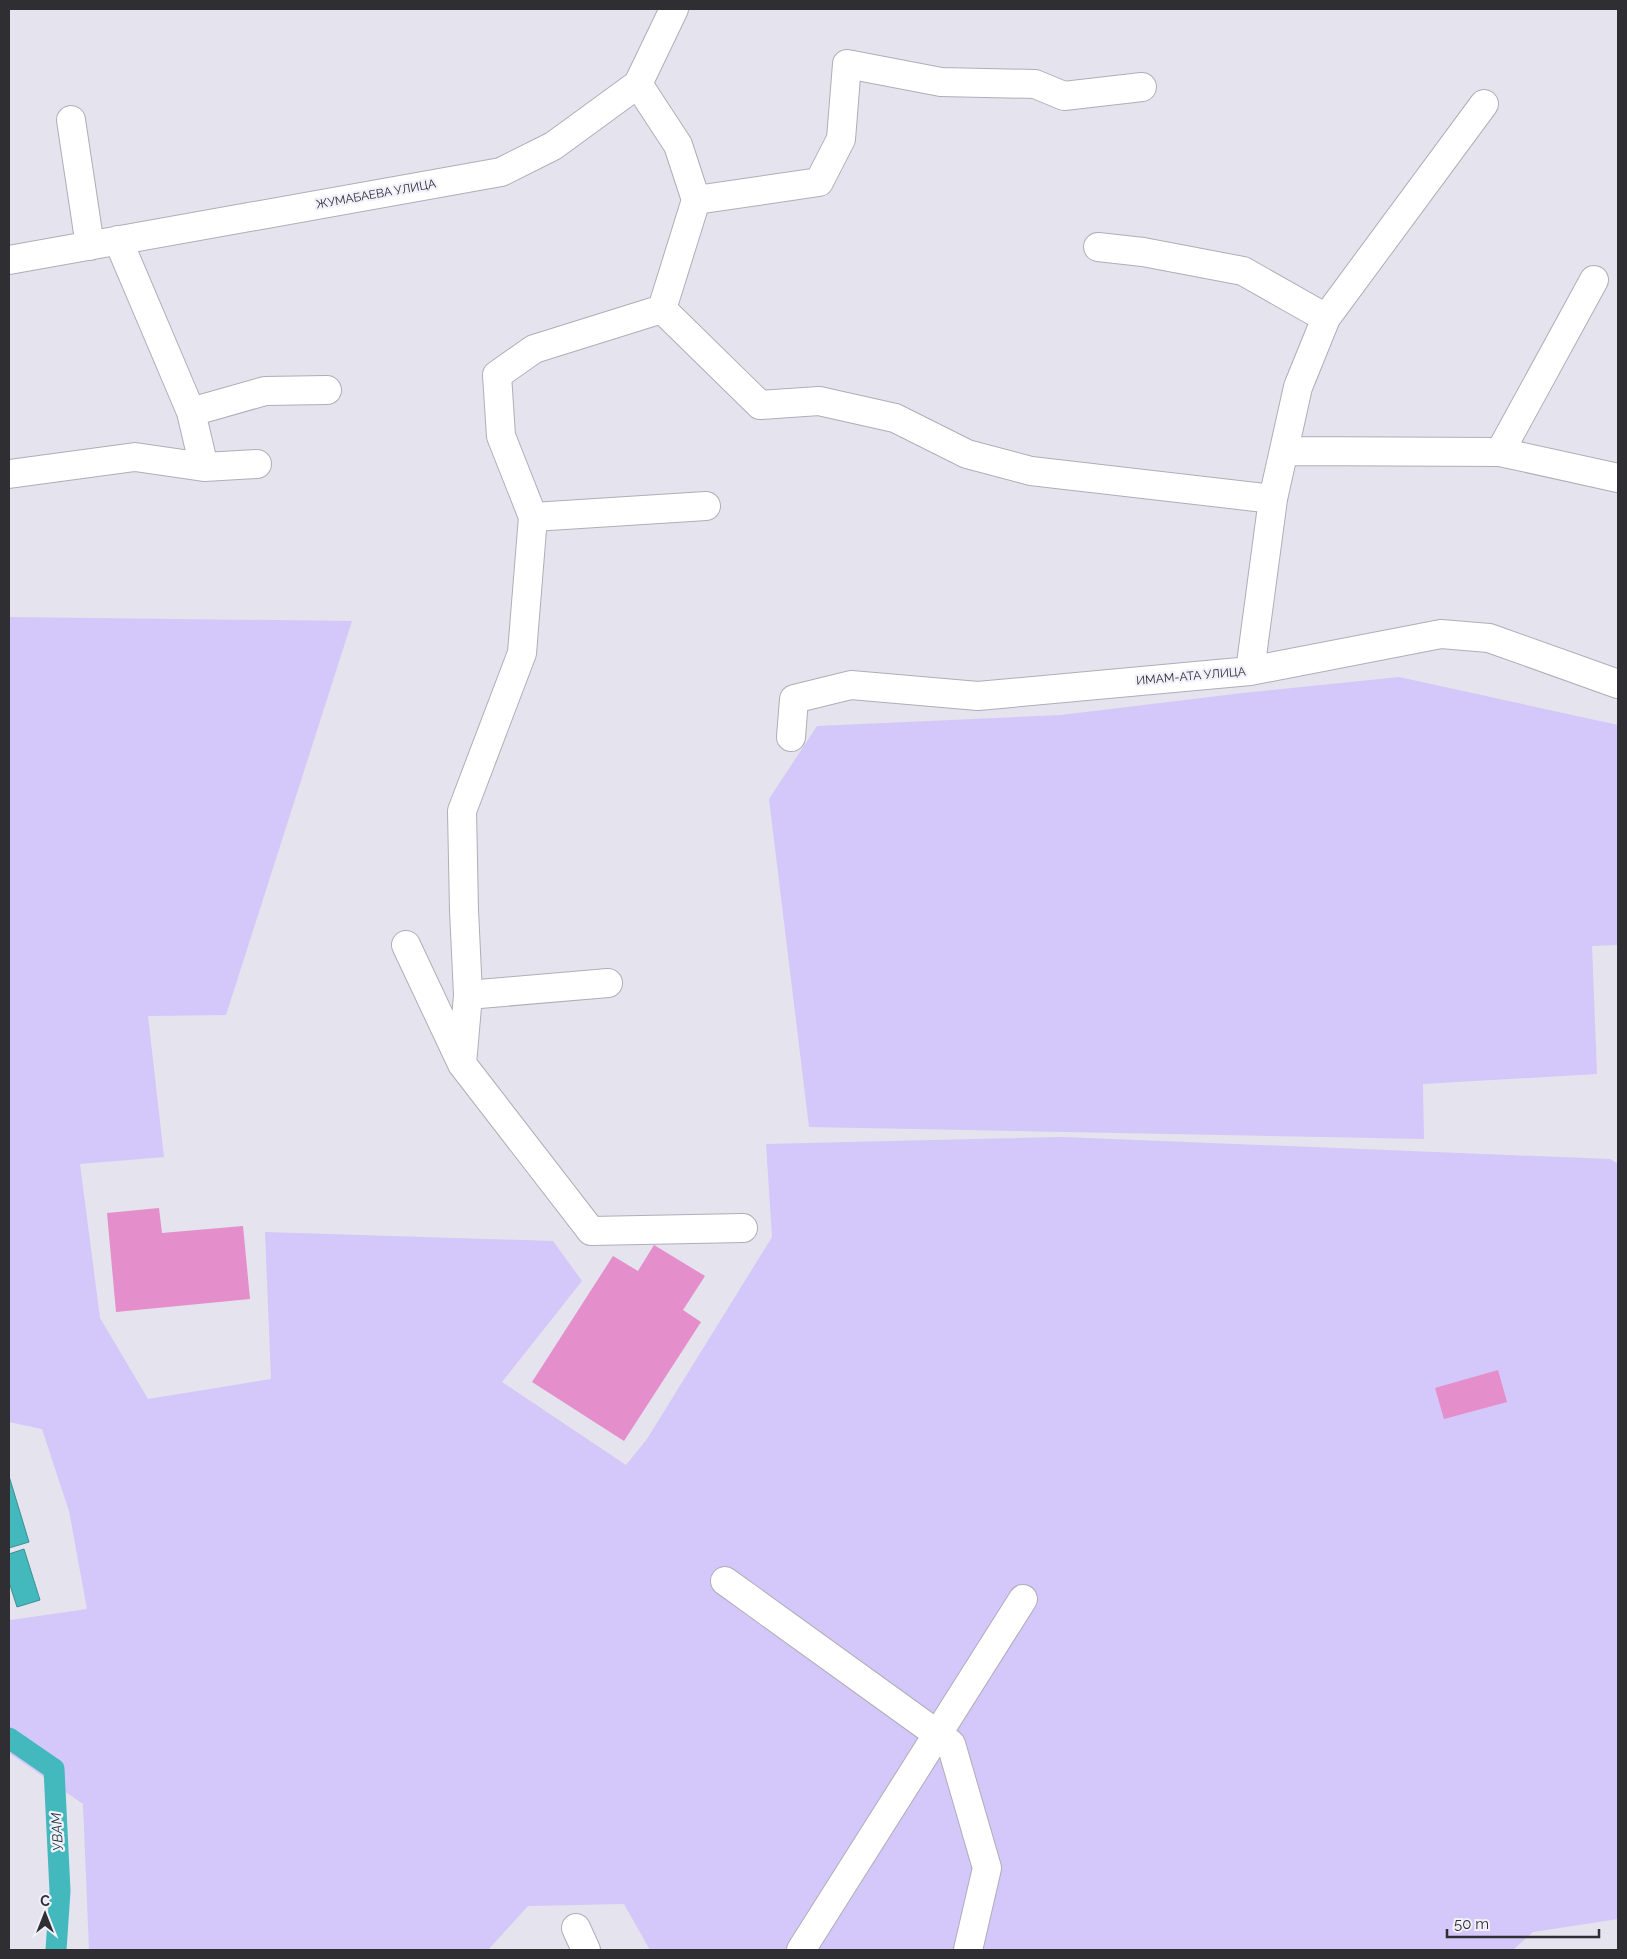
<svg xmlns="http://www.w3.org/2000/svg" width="1627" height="1959" viewBox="0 0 1627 1959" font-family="Raleway,sans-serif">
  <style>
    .green { fill: #d4c7f9 }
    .water { fill: #43b8bd; stroke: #3d8f93 }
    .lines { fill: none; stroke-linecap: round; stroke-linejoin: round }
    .canal { stroke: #43b8bd; stroke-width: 21 }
    .building { fill: #e48ecb }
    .minor-casing { stroke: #b0adb7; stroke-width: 30 }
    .minor { stroke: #fff; stroke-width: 28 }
    .labels { text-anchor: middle; stroke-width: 4.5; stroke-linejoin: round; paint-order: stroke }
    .street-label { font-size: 12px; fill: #2f2e32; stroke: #f2f0fa }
    .water-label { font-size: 14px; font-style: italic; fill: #173132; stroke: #f2f0fa }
  </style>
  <rect width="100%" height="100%" fill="#e5e3ed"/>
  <path class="green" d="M9 617 352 621 226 1015 148 1016 164 1157 80 1164 100 1318 148 1399 271 1379 265 1232 553 1241 582 1281 502 1382 626 1465 647 1439 772 1237 766 1144 1062 1137 1610 1159 1618 1164V1919L1533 1932 1513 1950H650L624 1904 528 1906 488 1950H89L83 1804 9 1753V1618L11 1620 87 1609 69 1511 42 1429 9 1422Z
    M1399 677 1618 725V945L1592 946 1597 1074 1423 1084 1424 1139 809 1127 769 799 817 726 1061 715 1243 693Z"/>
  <path class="water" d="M9 1476 29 1542 9 1548Z
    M24 1549 40 1600 17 1607 9 1582V1554Z"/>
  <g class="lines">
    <path class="canal" d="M9 1738 54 1769 60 1891 56 1950"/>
  </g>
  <path class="building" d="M159 1208 162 1233 243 1226 250 1299 116 1312 107 1213Z
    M654 1245 705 1276 683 1310 701 1322 624 1441 532 1382 613 1256 638 1271Z
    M1498 1370 1507 1402 1444 1419 1435 1388Z"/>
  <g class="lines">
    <g class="minor-casing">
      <path id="minor" d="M71 120 90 246
        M696 200 819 182 841 139 847 64 941 82 1035 84 1064 96 1142 87
        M118 240 191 412 204 467
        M1098 247 1143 252 1243 271 1326 318
        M9 260 501 172 553 146 638 84 674 9
        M662 309 760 405 819 401 895 418 967 454 1031 471 1273 499
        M191 412 265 391 327 390
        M1285 451 1500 452 1618 478
        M1500 452 1594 280
        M9 474 135 457 204 467 257 464
        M533 517 706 506
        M1250 671 1273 499 1298 387 1326 318 1484 104
        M791 737 794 699 851 685 978 696 1250 671 1441 634 1489 638 1618 684
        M406 945 462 1064 591 1231 743 1228
        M468 995 608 983
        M462 1064 468 995 464 910 462 811 522 653 533 517 501 436 497 375 534 349 662 309 696 200 678 145 638 84
        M725 1581 951 1744 987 1868 968 1950
        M576 1928 586 1950
        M801 1950 1023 1599"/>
    </g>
    <use href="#minor" class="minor"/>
  </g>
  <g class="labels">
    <g class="street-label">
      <text transform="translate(376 194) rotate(-10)" y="4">ЖУМАБАЕВА УЛИЦА</text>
      <text transform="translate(1191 676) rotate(-5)" y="4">ИМАМ-АТА УЛИЦА</text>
    </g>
    <g class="water-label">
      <text transform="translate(57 1832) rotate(-93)" y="5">УВАМ</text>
    </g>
  </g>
  <rect width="1627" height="1959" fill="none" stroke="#2f2e32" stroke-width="20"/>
  <g transform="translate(45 1914)" stroke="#f2f0fa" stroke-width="4" paint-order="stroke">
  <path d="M0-4L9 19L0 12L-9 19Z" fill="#2f2e32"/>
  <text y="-8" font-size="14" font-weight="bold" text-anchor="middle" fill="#2f2e32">С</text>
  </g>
  <path d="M1447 1929v8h152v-8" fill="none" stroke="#2f2e32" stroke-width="2.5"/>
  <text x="1454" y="1929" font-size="15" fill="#2f2e32" stroke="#f2f0fa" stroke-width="4" paint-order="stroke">50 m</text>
</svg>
